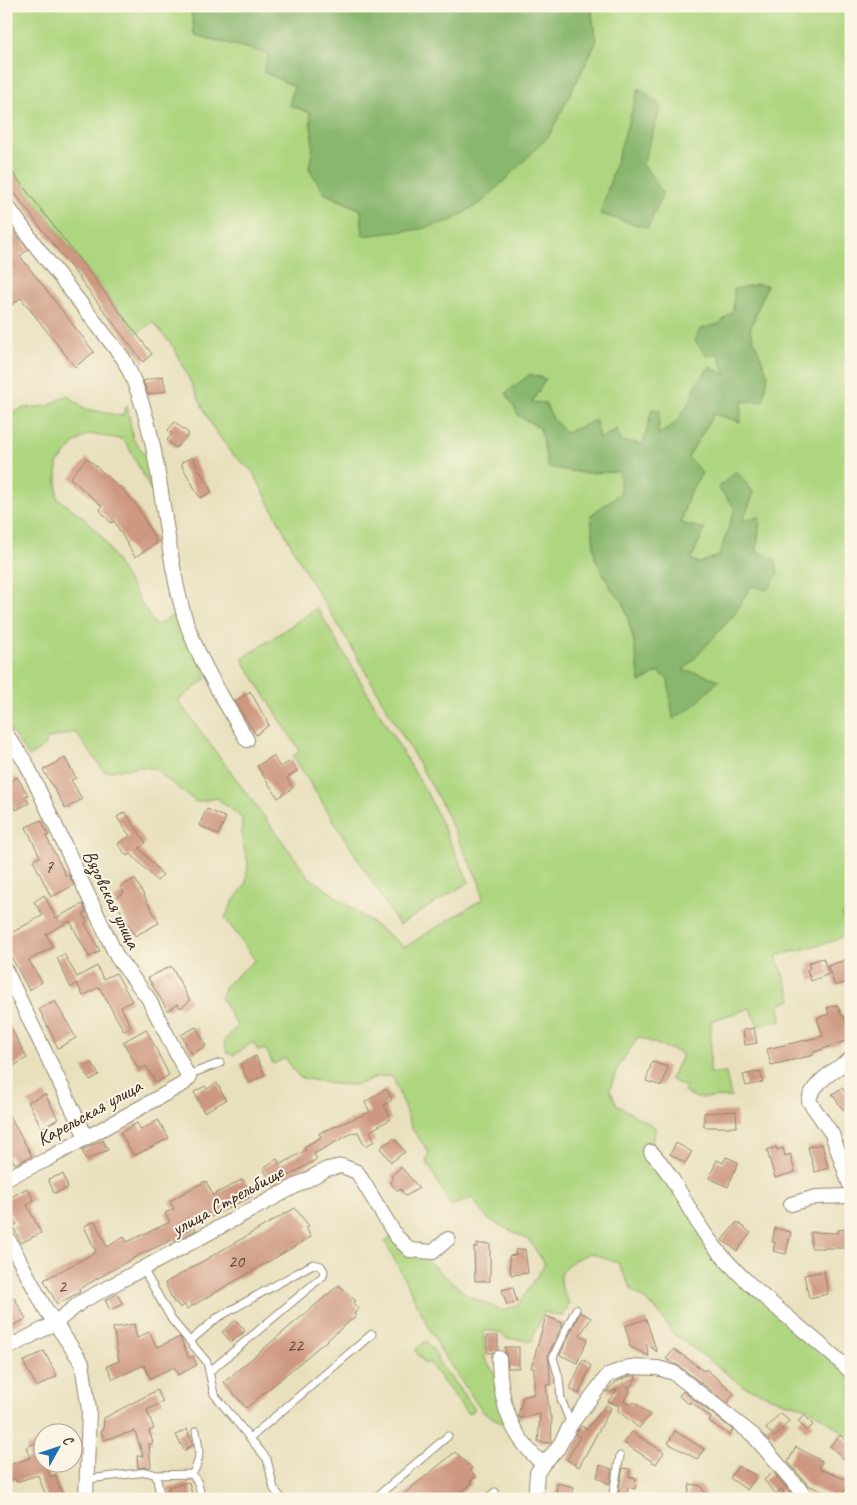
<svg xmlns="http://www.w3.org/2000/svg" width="857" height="1505" viewBox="0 0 857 1505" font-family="Caveat,sans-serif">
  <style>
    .green { fill: #aed680; stroke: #74804f }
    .forest { fill: #8ab76e; stroke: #627046 }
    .building { fill: #cd9780 }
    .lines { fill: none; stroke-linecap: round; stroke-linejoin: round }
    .service-casing { stroke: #92856e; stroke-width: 9 }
    .minor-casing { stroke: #92856e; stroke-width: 16 }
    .service { stroke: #fff; stroke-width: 7 }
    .minor { stroke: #fff; stroke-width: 14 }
    .labels { text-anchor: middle; stroke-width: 4; stroke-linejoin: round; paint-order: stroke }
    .number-label { font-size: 18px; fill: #604536 }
    .street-label { font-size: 20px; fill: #3b2a1e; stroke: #fcf5e5 }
  </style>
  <rect width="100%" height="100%" fill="#fcf5e5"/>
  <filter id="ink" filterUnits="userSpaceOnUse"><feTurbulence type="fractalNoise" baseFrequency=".02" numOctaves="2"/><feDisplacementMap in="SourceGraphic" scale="10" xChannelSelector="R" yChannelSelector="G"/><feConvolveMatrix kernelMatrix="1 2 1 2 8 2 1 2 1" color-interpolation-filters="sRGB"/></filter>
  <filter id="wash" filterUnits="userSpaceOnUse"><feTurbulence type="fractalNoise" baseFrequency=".0096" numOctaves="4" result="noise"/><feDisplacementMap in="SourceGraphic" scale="20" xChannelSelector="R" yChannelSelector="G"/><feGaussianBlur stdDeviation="1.12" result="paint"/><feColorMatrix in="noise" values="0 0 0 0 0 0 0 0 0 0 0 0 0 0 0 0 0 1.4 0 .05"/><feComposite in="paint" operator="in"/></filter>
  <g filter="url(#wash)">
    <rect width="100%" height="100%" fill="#e8e0bd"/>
    <path class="green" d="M6 6H161L191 10 195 35 270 54 294 86 310 113 313 148 309 168 324 193 361 210 363 236 596 43 591 6H851V906L842 915 850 932 834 941 776 956 792 999 779 1006 781 1020 758 1026 750 1008 711 1021 710 1073H726L731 1097 697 1098 684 1092 686 1087 670 1079 683 1054 638 1037 617 1069 610 1089 617 1105 656 1128 652 1141 707 1243 851 1376V1438L809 1408 784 1402 743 1386 673 1333 656 1309 631 1289 618 1263 590 1253C562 1264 552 1275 569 1303L563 1317 544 1312 531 1341 506 1338 501 1333 484 1330 485 1359 506 1390 508 1427 482 1411 441 1351 385 1241 400 1232 424 1258 467 1295 503 1311 518 1305 545 1264 529 1240 488 1219 472 1198 451 1206 426 1161 429 1152 412 1129 393 1077C373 1073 367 1084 351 1085 333 1085 316 1081 299 1077L285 1058 273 1064 266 1049 258 1051 253 1042 234 1055 227 1053 224 1041 237 1026 221 997 225 986 255 960 225 918 232 903 246 884 248 862 242 842V818L217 798 196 802 153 768 138 767 105 772 75 732 47 739 46 745 29 757 6 724V673L9 660 6 657V415L24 408 48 406 67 395 86 409 122 416 127 405 133 439 152 464 161 510 127 444 122 439 88 434 74 444 57 464V498L83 517 102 537 155 626 178 613 207 678 178 701 309 877 405 947 483 899 479 882 438 797 345 636 308 577 253 472 231 453 212 426 174 348 153 322 137 334 6 164Z
      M317 608 428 795 469 882 399 925 293 756 300 751 242 659Z
      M426 1341 438 1357 436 1359 475 1409 468 1414 428 1362 425 1364 415 1350Z"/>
    <path class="forest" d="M161 6H591L596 43 549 136 486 199 453 220 421 229 363 236 361 210 324 193 309 168 313 148 310 113 289 105 294 86 263 72 269 54 195 35 191 11Z
      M639 88 661 106 643 164 663 193 648 228 600 214Z
      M758 284 767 285 750 330 768 375 763 401 742 402 740 422 714 414 688 457 702 473 689 494 681 523 705 529 691 559 699 563 719 556 735 508 718 488 736 471 754 493 743 520 760 517 757 551 775 559 778 574 767 590 751 586 734 615 683 671 699 673 719 680 694 706 673 719 668 680 659 672 640 682 633 638 623 601 613 592 595 558 591 515 620 493V472L582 473 548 467 540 428 519 416 506 393 530 374 546 379 532 402 545 403 553 419 566 433 596 420 599 439 617 429 620 441 643 444 652 409 660 410 658 435 677 422 690 401 696 385 709 367 726 375 718 353 707 356 695 341 700 329 719 324 733 310 734 289Z"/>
    <g id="blocks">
      <path class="building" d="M6 164 152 354 143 362 6 182Z
        M6 221 28 250 20 256 94 352 75 367 21 298 12 305 6 297Z
        M163 376 166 391 148 395 143 381Z
        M175 422 189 434 176 448 167 440 172 434 168 430Z
        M192 457 212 492 200 498 182 466V462Z
        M87 458 119 487 120 486 137 506 157 543 135 557 114 521 111 523 100 510 102 506 70 478Z
        M250 691 269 725 256 735 235 702Z
        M273 756 280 767 291 761 297 771 287 778 293 788 278 798 257 766Z
        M65 758 76 778 71 780 82 799 66 809 43 770Z
        M17 777 28 795 25 796 29 803 16 810 6 793V784Z
        M207 809 226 818 218 835 199 825Z
        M125 812 146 843 139 848 163 875 157 881 131 854 127 856 118 844 130 836 117 817Z
        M41 820 49 835 46 836 66 876 69 875 74 885 51 897 33 860 40 857 26 827Z
        M135 879 159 923 135 936 114 899 124 893 120 887Z
        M44 895 56 918 83 904 86 912 83 914 87 921 85 923 100 951 89 957 70 921 46 934 53 947 29 960 42 982 29 990 6 947V936L43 915 34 902Z
        M64 954 77 977 97 966 103 979 116 973 132 1001 121 1007 131 1027 124 1031 99 987 83 996 77 983 71 988 57 958Z
        M823 958 829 974 811 981 807 970 810 968 808 963Z
        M851 958V981L835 986 828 966Z
        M171 966 190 1001 181 1008 177 1004 168 1011 148 978Z
        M55 1001 76 1038 58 1048 39 1009Z
        M837 1005 842 1016H844L851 1039 812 1053 814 1055 771 1065 767 1049 823 1036 817 1018 829 1014 827 1008Z
        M6 1019 27 1058 10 1068 6 1061V1058L10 1056 6 1048Z
        M196 1027 206 1046 192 1054 181 1035Z
        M754 1028 757 1043 745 1045 743 1030Z
        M146 1029 169 1075 156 1083 146 1066 139 1070 123 1042Z
        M256 1056 265 1075 249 1083 240 1064Z
        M652 1062 668 1067 662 1086 646 1081Z
        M92 1063 99 1075 90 1080 83 1068Z
        M760 1071 763 1082 746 1086 743 1075Z
        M217 1083 226 1100 204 1112 194 1092 205 1086 207 1089Z
        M842 1088 845 1092 851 1088V1106L844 1111 832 1094Z
        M386 1089 392 1100 384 1105 391 1119 370 1131 375 1141 365 1146 358 1132 352 1133 314 1154 317 1159 273 1185 263 1168 277 1159 280 1165 306 1150 304 1147 321 1137 319 1133 370 1112 365 1102Z
        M45 1094 58 1119 42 1128 28 1102Z
        M6 1110 32 1156 15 1164 10 1155 6 1157Z
        M736 1111 737 1127H704V1113Z
        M158 1120 169 1138 134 1156 120 1133 137 1123 141 1130Z
        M394 1138 405 1152 391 1162 380 1148Z
        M103 1140 108 1150 86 1160 82 1150Z
        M676 1143 692 1152 685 1163 670 1154Z
        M822 1144 828 1168 815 1172 808 1147Z
        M776 1147 777 1150 783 1148 785 1156 790 1154 795 1172 775 1178 767 1150Z
        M726 1157 738 1162 728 1187 709 1178 717 1160 723 1163Z
        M401 1167 419 1188 406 1196 400 1189 398 1191 390 1182 393 1179 391 1176Z
        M63 1174 68 1188 54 1193 48 1179Z
        M243 1179 252 1196 211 1217 209 1213 192 1222 196 1230 175 1241 174 1239 139 1255 79 1289 80 1292 57 1304 44 1280 96 1252 84 1226 95 1221 107 1247 124 1237 127 1242 170 1222 165 1213 174 1209 170 1201 192 1188 206 1181 213 1195Z
        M27 1188 34 1200 27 1205 41 1233 21 1243 13 1226 17 1224 6 1207V1200Z
        M295 1208 309 1226 306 1228 311 1237 187 1309 185 1305 180 1308 176 1302 174 1303 165 1283Z
        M737 1222 751 1233 737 1251 722 1240Z
        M775 1228 791 1232 786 1254 773 1251 775 1242H772Z
        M851 1228V1248H811V1232L839 1233 838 1230Z
        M477 1244H490V1281H475L474 1247H477Z
        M525 1249 528 1273 511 1275 509 1256 516 1255 515 1250Z
        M824 1271 828 1294 809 1298 804 1275Z
        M339 1285 356 1301 353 1303 359 1309 354 1314 356 1316 246 1408 224 1382Z
        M513 1287 517 1302 507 1305 502 1290Z
        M117 1294 123 1304 110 1310 105 1300Z
        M14 1297 26 1319 6 1329V1301Z
        M580 1312 591 1318 580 1335 588 1339 577 1363 560 1355Z
        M546 1316 563 1323 548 1355 551 1385H546L550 1417H552L551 1443 538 1442 540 1414 519 1418 518 1415 523 1397 534 1394V1368H531Z
        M646 1319 657 1352 646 1343 649 1356 629 1346 630 1343 625 1326Z
        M236 1320 245 1331 231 1342 222 1332Z
        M134 1324 137 1338 149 1332 157 1347 180 1337 189 1358 193 1356 197 1365 178 1375 174 1367 150 1378 144 1365 113 1379 107 1366 119 1361 113 1328Z
        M487 1336H498V1349L492 1353H487Z
        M505 1347H519V1368H508Z
        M674 1349 704 1371 706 1369 734 1393 727 1403 679 1366 666 1359Z
        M44 1351 57 1376 37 1387 23 1362Z
        M583 1359 591 1366 579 1394 571 1390V1386Z
        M630 1376H637L631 1386 627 1387 630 1389 624 1400 631 1405 634 1402 650 1415 639 1428 618 1411 619 1406 608 1401 617 1390 606 1392 616 1382Z
        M157 1390 163 1402 147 1410 154 1429 149 1431 153 1443 149 1444 151 1467 138 1468 137 1456H143L135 1431 104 1440 101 1430H103L104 1418Z
        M683 1391 733 1430 729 1435 709 1421 711 1418 690 1401 689 1404 679 1396Z
        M606 1405 611 1408 579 1467 567 1460 580 1437 575 1434 581 1426 587 1429Z
        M780 1413 789 1421 775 1437 766 1429Z
        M805 1415 813 1425 806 1431 798 1421Z
        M187 1429 193 1445 184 1450 176 1435Z
        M675 1431 704 1449 697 1459 668 1443Z
        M632 1432 664 1452 656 1464 624 1443Z
        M840 1435 851 1445V1465L830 1446Z
        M38 1442 42 1462H45L50 1477 55 1475 64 1499H47L38 1475 16 1482 15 1479 6 1482V1466L30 1458 26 1447Z
        M796 1447 822 1461 819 1468 849 1481 841 1499H829L830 1495 808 1485 788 1462Z
        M455 1452 472 1468 470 1470 476 1477 470 1481 472 1483 454 1499H398Z
        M600 1465 612 1469 609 1484 597 1477Z
        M738 1466 757 1476 747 1490 730 1478Z
        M623 1468 630 1469 629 1477 636 1478 635 1489 628 1487 626 1499H617Z
        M773 1472 796 1499H787L782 1489 776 1494 764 1480Z
        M189 1482 193 1499H171L168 1487Z
        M557 1483 574 1487 572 1496 556 1494Z
        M690 1484 701 1486 708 1499 688 1497Z"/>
    </g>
  </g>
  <g filter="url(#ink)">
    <use href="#blocks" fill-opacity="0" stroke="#92856e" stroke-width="1"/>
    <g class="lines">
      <g class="service-casing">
        <path id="service" d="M189 1078 193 1073 220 1063
          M143 1269 172 1320 207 1362 214 1394 267 1459 274 1489 282 1499
          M190 1341 217 1318 313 1264 321 1266 324 1271 323 1276 209 1372
          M571 1424 561 1399 559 1378 553 1357 576 1309
          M250 1438 372 1334
          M192 1474C202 1460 199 1447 196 1431
          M156 1475 161 1499
          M88 1479 147 1472 156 1475 192 1474 198 1483 202 1499
          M374 1499 448 1436
          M487 1499 495 1492
          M612 1499 620 1456"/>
      </g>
      <g class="minor-casing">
        <path id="minor" d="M6 204 36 246 123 358C162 431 160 521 180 600 191 650 222 696 247 740
          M6 734 26 763 117 957 148 998 189 1078 183 1084 46 1160 6 1178
          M6 971 86 1137
          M851 1058C838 1069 811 1083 809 1101L832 1134 851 1188
          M651 1152C676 1177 689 1214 711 1242 749 1292 806 1328 851 1372
          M791 1204 816 1197 851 1196
          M6 1235 45 1308 82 1363 89 1410 86 1499
          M6 1349 55 1323 81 1302 327 1169 342 1166 357 1172 396 1236 410 1250 433 1252 448 1239
          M499 1358C500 1401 509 1435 543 1464L537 1473 535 1499
          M543 1464 558 1448 571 1424 608 1375 629 1367 658 1368 674 1373 753 1435 808 1499"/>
      </g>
      <use href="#service" class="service"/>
      <use href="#minor" class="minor"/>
    </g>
  </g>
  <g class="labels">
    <g class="number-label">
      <text x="49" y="873">7</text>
      <text x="236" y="1267">20</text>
      <text x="62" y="1292">2</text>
      <text x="295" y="1351">22</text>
    </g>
    <g class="street-label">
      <text transform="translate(112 899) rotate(64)" y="7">Вязовская улица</text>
      <text transform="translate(89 1112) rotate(-29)" y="7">Карельская улица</text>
      <text transform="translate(227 1200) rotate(-29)" y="7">улица Стрельбище</text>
    </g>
  </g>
  <rect width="857" height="1505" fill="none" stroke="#fcf5e5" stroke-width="25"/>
  <g transform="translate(58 1448) rotate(50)"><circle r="24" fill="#fcf5e5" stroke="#afa495"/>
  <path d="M0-4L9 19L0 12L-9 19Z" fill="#1f6fb2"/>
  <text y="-8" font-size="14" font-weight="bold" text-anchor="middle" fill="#3b2a1e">С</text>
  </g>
</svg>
